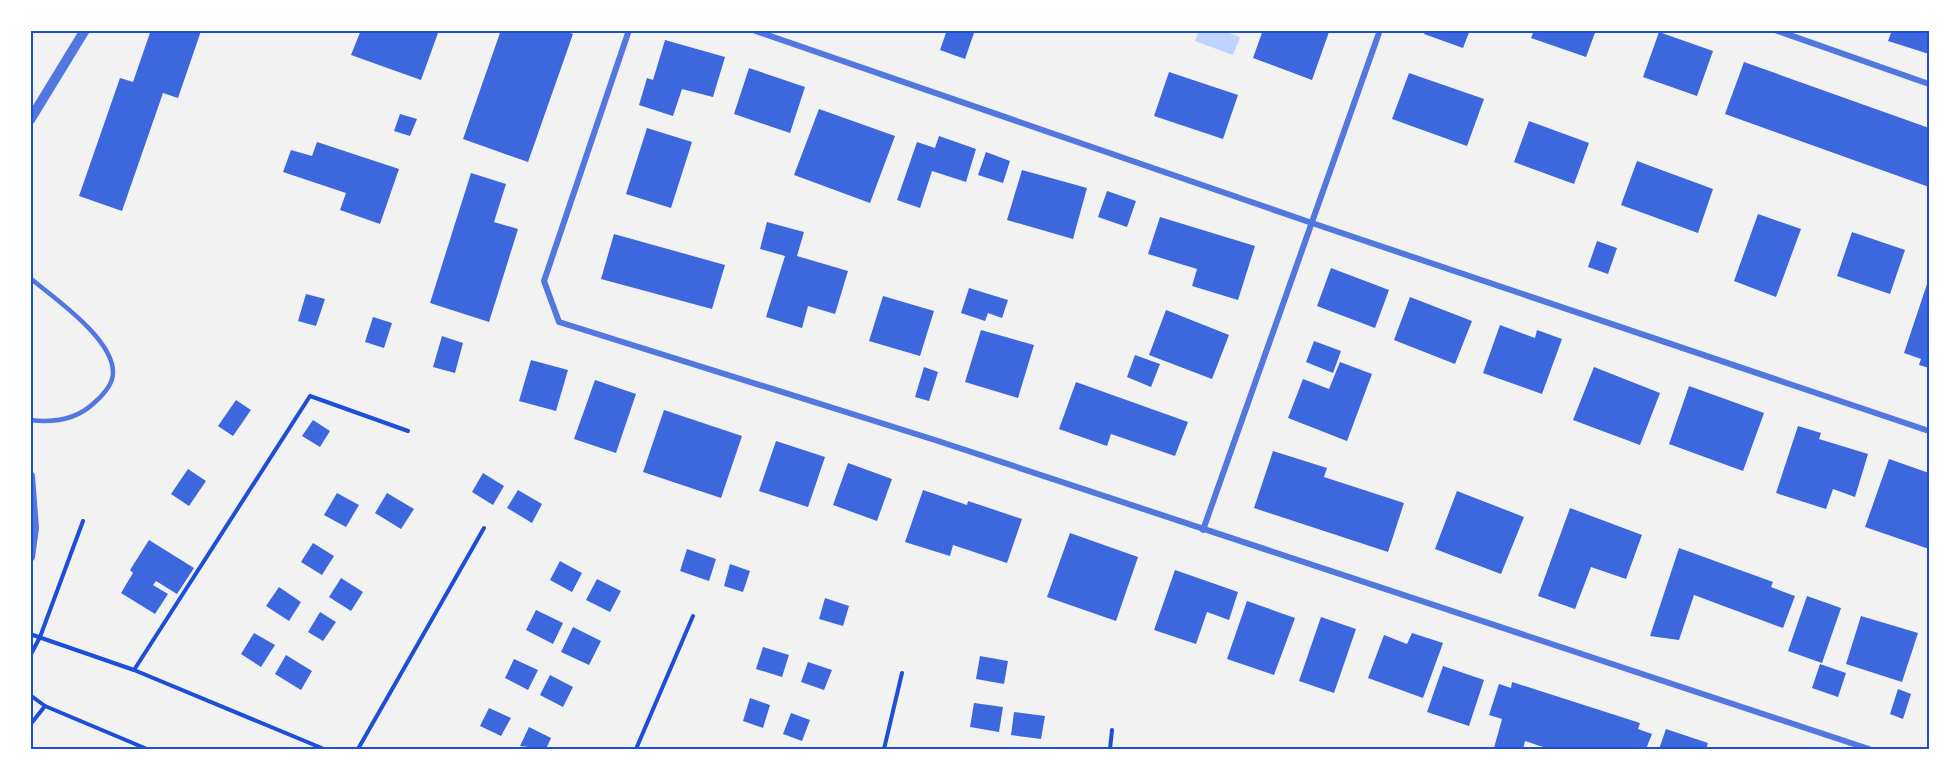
<svg xmlns="http://www.w3.org/2000/svg" width="1959" height="779" viewBox="0 0 1959 779" font-family="Jost,sans-serif">
  <style>
    .water { fill: #bfd3fe }
    .building { fill: #3d67dc }
    .lines { fill: none; stroke-linecap: round; stroke-linejoin: round }
    .path { stroke: #1d4ed8; stroke-width: 4 }
    .service { stroke: #5277de; stroke-width: 4.5 }
    .minor { stroke: #5277de; stroke-width: 6 }
    .tertiary { stroke: #5277de; stroke-width: 10 }
    .neatline { fill: none; stroke: #1d4ed8; stroke-width: 2 }
  </style>
  <rect width="100%" height="100%" fill="#f2f2f2"/>
  <path class="water" d="M1199 30H1222L1240 37 1233 55 1195 41Z"/>
  <path class="building" d="M151 30 201 31 178 98 163 93 122 211 79 196 120 78 133 82Z
    M361 30H429L438 33 421 80 351 55Z
    M501 30H562L573 34 528 162 463 139Z
    M947 30H975L965 59 940 50Z
    M1263 30H1322L1329 32 1312 80 1253 58Z
    M1426 30H1470L1463 48 1424 34Z
    M1534 30H1596L1586 57 1531 38Z
    M1892 30H1929V54L1888 41Z
    M1659 32 1713 51 1697 96 1643 77Z
    M665 40 725 57 713 97 682 89 673 116 639 105 647 78 653 80Z
    M1744 62 1929 128V187L1725 114Z
    M749 68 805 87 790 133 734 114Z
    M1169 72 1238 95 1223 139 1154 116Z
    M1409 73 1484 99 1467 146 1392 119Z
    M819 109 895 136 870 203 794 175Z
    M400 114 417 119 410 136 394 131Z
    M1529 121 1589 143 1574 184 1514 162Z
    M647 128 692 142 671 208 626 194Z
    M939 136 976 149 966 182 932 171 920 208 897 200 917 142 935 148Z
    M317 142 399 169 380 224 340 210 346 193 283 172 291 150 312 156Z
    M986 152 1010 161 1003 183 978 175Z
    M1637 161 1713 189 1698 233 1621 205Z
    M1022 170 1087 188 1073 239 1007 220Z
    M471 173 506 184 494 222 518 229 489 322 430 303Z
    M1107 191 1136 201 1127 227 1098 217Z
    M1758 214 1801 229 1776 297 1734 281Z
    M1160 217 1255 246 1238 300 1192 286 1197 269 1148 254Z
    M767 222 804 232 797 256 848 271 835 314 808 306 802 328 766 317 785 256 760 249Z
    M1852 232 1905 250 1890 294 1837 276Z
    M614 234 725 265 712 309 601 279Z
    M1597 241 1617 248 1608 274 1588 267Z
    M1331 268 1389 290 1375 328 1317 306Z
    M1927 284 1929 285V368L1919 365 1921 359 1904 353Z
    M969 288 1008 300 1002 318 988 313 985 321 961 313Z
    M306 294 325 299 316 326 298 321Z
    M883 296 934 311 920 356 869 341Z
    M1410 297 1472 321 1455 364 1394 340Z
    M1166 310 1229 335 1212 379 1149 355Z
    M373 317 392 323 384 348 365 342Z
    M1500 325 1535 338 1537 330 1562 339 1542 394 1483 373Z
    M981 330 1034 345 1018 398 965 382Z
    M442 336 463 343 455 373 433 367Z
    M1314 341 1341 351 1333 373 1306 362Z
    M1135 355 1160 364 1151 387 1127 377Z
    M531 360 568 370 556 411 519 401Z
    M1340 362 1372 374 1347 441 1288 418 1303 379 1329 389Z
    M924 367 938 372 929 401 915 397Z
    M1594 367 1660 393 1640 445 1573 420Z
    M595 380 636 394 616 453 574 439Z
    M1076 382 1188 422 1175 456 1111 434 1107 446 1059 429Z
    M1689 386 1764 413 1743 471 1669 444Z
    M236 400 251 410 233 436 218 426Z
    M664 410 742 436 721 498 643 472Z
    M313 420 330 431 320 447 302 436Z
    M1798 426 1821 433 1819 439 1868 454 1855 497 1833 489 1826 509 1776 493Z
    M776 441 825 457 808 507 759 491Z
    M1273 451 1327 468 1324 477 1404 503 1388 552 1254 508Z
    M1889 459 1929 473V549L1865 527Z
    M848 463 892 479 877 521 833 505Z
    M188 469 206 481 189 506 171 494Z
    M483 473 504 486 493 505 472 492Z
    M518 490 542 504 532 523 507 508Z
    M923 490 967 505 968 501 1022 519 1007 563 953 545 950 556 905 542Z
    M1457 491 1524 517 1501 574 1435 549Z
    M337 493 359 505 346 527 324 515Z
    M387 493 414 509 401 529 375 513Z
    M1570 508 1642 535 1626 579 1591 567 1575 609 1538 596Z
    M1070 533 1138 557 1116 621 1047 597Z
    M149 540 194 568 177 594 156 581 153 585 168 594 155 614 121 593 133 573 130 570Z
    M313 543 334 556 322 575 301 562Z
    M1679 548 1773 582 1771 587 1795 596 1783 628 1694 595 1679 640 1650 636Z
    M687 549 716 559 709 581 680 571Z
    M560 561 582 573 572 592 550 580Z
    M730 564 750 571 743 592 724 586Z
    M1175 570 1238 592 1229 620 1207 612 1196 644 1154 630Z
    M341 578 363 592 351 611 329 597Z
    M597 579 621 591 610 612 586 600Z
    M279 587 301 602 289 621 266 606Z
    M1807 596 1841 608 1822 663 1788 651Z
    M825 598 849 606 843 626 819 619Z
    M1247 601 1295 618 1274 675 1227 659Z
    M536 610 563 623 553 644 526 630Z
    M320 612 336 622 323 641 308 632Z
    M1861 616 1918 633 1902 682 1846 664Z
    M1321 617 1356 629 1334 693 1299 681Z
    M573 627 601 641 589 665 561 652Z
    M254 633 275 645 261 667 241 654Z
    M1412 633 1443 643 1423 698 1368 678 1384 635 1407 644Z
    M763 647 789 655 782 677 756 669Z
    M286 655 312 671 301 690 275 674Z
    M980 656 1008 661 1004 684 976 679Z
    M514 659 538 670 528 690 505 678Z
    M808 662 832 670 824 690 801 682Z
    M1820 664 1846 673 1838 697 1812 688Z
    M1443 666 1484 680 1469 726 1427 712Z
    M550 675 573 687 563 707 540 695Z
    M1512 682 1640 723 1638 729 1652 734 1646 749H1549L1525 741 1523 749 1494 748 1502 719 1489 715 1499 684 1511 688Z
    M1898 689 1911 694 1903 719 1890 714Z
    M750 698 770 705 763 728 743 721Z
    M974 703 1003 707 999 732 970 727Z
    M489 708 511 718 501 736 480 726Z
    M1014 712 1045 716 1041 739 1011 735Z
    M791 713 810 720 802 741 783 734Z
    M529 727 551 738 546 749 520 746Z
    M1666 729 1708 743 1706 749H1659Z"/>
  <g class="lines">
    <path class="path" d="M30 634 134 670 324 749
      M30 656 40 637 83 521
      M134 670 310 396 408 431
      M30 695 45 706 147 749
      M30 725 45 706
      M358 749 484 528
      M636 749 693 616
      M884 749 902 673
      M1110 749 1112 730"/>
    <path class="service" d="M30 278C54 298 114 339 113 373 113 384 102 396 94 403 76 420 54 423 30 420"/>
    <path class="minor" d="M629 30 544 281 559 322 935 440 1869 749
      M753 30 1312 223 1929 431
      M1775 30 1929 84
      M1203 530 1380 30"/>
    <path class="tertiary" d="M30 120 85 30
      M30 476 34 528 30 557"/>
  </g>
  <rect width="1959" height="779" fill="none" stroke="#ffffff" stroke-width="63"/>
  <rect x="32" y="32" width="1896" height="716" class="neatline"/>
</svg>
